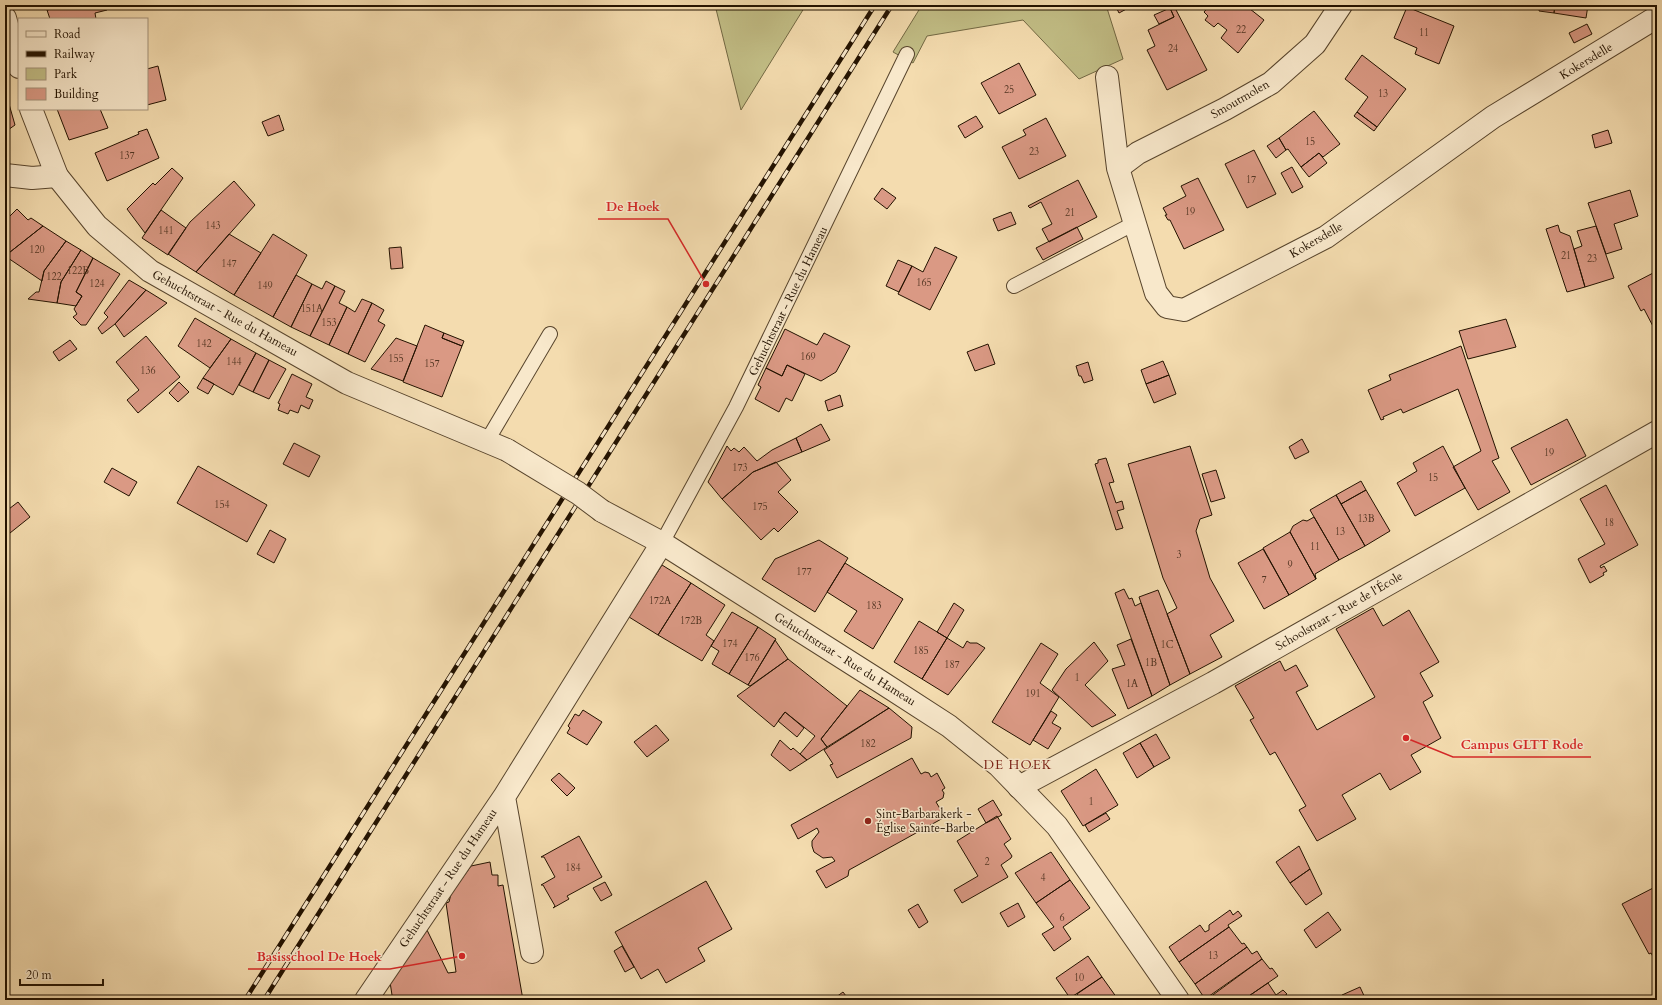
<svg xmlns="http://www.w3.org/2000/svg" width="1662" height="1005" viewBox="0 0 1662 1005" font-family="Cardo,serif">
  <style>
    .green { fill: #c2be86; stroke: #726843 }
    .building { fill: #da9984; stroke: #231200 }
    .lines { fill: none; stroke-linecap: round; stroke-linejoin: round }
    .service-casing { stroke: #57442c; stroke-width: 16 }
    .minor-casing { stroke: #57442c; stroke-width: 24 }
    .tertiary-casing { stroke: #57442c; stroke-width: 24 }
    .service { stroke: #f8e8cb; stroke-width: 14 }
    .minor { stroke: #f8e8cb; stroke-width: 22 }
    .tertiary { stroke: #f8e8cb; stroke-width: 22 }
    .rail-casing { stroke: #231200; stroke-width: 4.5 }
    .rail { stroke: #f8e8cb; stroke-width: 3; stroke-dasharray: 9; stroke-linecap: butt }
    .tertiary-bridge-casing { stroke: #57442c; stroke-width: 24; stroke-linecap: butt }
    .tertiary-bridge { stroke: #f8e8cb; stroke-width: 22 }
    .poi-dot { fill: #8f2418; stroke: #f8e8cb; stroke-width: 1.5 }
    .labels { text-anchor: middle; stroke-width: 3; stroke-linejoin: round; paint-order: stroke }
    .number-label { font-size: 10px; fill: #513421 }
    .street-label { font-size: 12px; fill: #231200; stroke: #f8e8cb }
    .poi-label { font-size: 12px; fill: #231200; stroke: #f8e8cb; text-anchor: start }
    .neighbourhood-label { font-size: 13px; letter-spacing: 1px; fill: #7a1f14; stroke: #f8e8cb }
    .leader { fill: none; stroke: #d62828; stroke-width: 1.5 }
    .callout-dot { fill: #d62828; stroke: #f8e8cb; stroke-width: 1.5 }
    .callout-label { font-size: 13px; text-anchor: middle; font-weight: bold; fill: #d62828; stroke: #f8e8cb; stroke-width: 3; stroke-linejoin: round; paint-order: stroke }
  </style>
  <rect width="100%" height="100%" fill="#f4dcaf"/>
  <filter id="stains"><feTurbulence type="fractalNoise" baseFrequency=".005" numOctaves="4"/><feColorMatrix values="0 0 0 0 .2 0 0 0 0 .09 0 0 0 0 .02 0 0 0 .5 -.17"/></filter>
  <radialGradient id="worn" r=".72"><stop offset=".6" stop-color="#630" stop-opacity="0"/><stop offset="1" stop-color="#630" stop-opacity=".3"/></radialGradient>
  <path class="green" d="M715 5H806L741 110Z
    M922 5H1106L1123 59 1079 79 1023 20 927 36 913 63 893 52Z"/>
  <path class="building" d="M45 5H67L47 10Z
    M67 5H105L107 10 95 13 96 19H50L47 10Z
    M1115 5H1131L1132 6 1119 13Z
    M1210 5H1245L1264 20 1238 53 1221 38 1227 30 1218 23 1214 27 1205 20 1208 16 1204 12Z
    M1540 5H1555L1554 13 1539 11Z
    M1555 5H1588L1586 18 1554 13Z
    M1174 6 1207 70 1167 90 1147 50 1155 46 1148 30 1174 17 1170 8Z
    M1407 7 1454 26 1439 64 1415 54 1417 48 1394 38Z
    M1170 8 1174 17 1159 24 1154 15Z
    M1587 24 1592 34 1574 43 1569 33Z
    M1362 55 1406 89 1377 127 1357 112 1368 97 1345 79Z
    M1019 63 1036 95 999 114 981 83Z
    M158 66 166 100 147 105V69Z
    M5 90 15 125 5 132Z
    M57 109H100L108 128 69 140Z
    M1314 111 1340 144 1323 157 1319 153 1301 167 1288 149 1286 150 1279 138Z
    M1357 112 1377 127 1374 131 1354 116Z
    M279 115 284 130 268 136 262 122Z
    M976 116 983 127 965 138 958 126Z
    M1046 118 1066 156 1019 179 1002 147 1026 135 1023 130Z
    M147 129 159 158 107 181 95 153 139 134 138 132Z
    M1608 130 1612 143 1595 148 1592 135Z
    M1279 138 1286 150 1276 158 1267 146Z
    M1254 150 1276 194 1247 208 1225 164Z
    M1319 153 1327 163 1309 177 1301 167Z
    M1292 167 1303 187 1292 193 1281 173Z
    M172 168 183 178 145 233 127 209 153 183 155 185Z
    M1198 178 1224 230 1184 249 1170 220H1168L1165 215H1167L1163 208 1186 196 1181 186Z
    M1078 180 1097 217 1049 242 1042 229 1052 224 1041 202 1030 208 1028 206Z
    M234 181 255 205 196 272 168 254 190 222Z
    M882 188 896 198 887 209 874 199Z
    M1630 190 1638 216 1614 224 1622 249 1606 254 1588 203Z
    M17 209 28 220 31 218 43 226 5 256V221Z
    M161 210 186 228 168 255 142 238Z
    M1011 212 1016 224 998 231 993 219Z
    M1558 225 1560 232 1570 236 1585 287 1567 292 1546 229Z
    M43 226 66 241 44 271 42 281 5 256Z
    M1596 226 1614 278 1585 287 1574 249 1582 246 1577 231Z
    M1077 227 1083 239 1043 260 1036 248Z
    M229 234 261 253 234 295 196 272Z
    M273 234 307 255 273 317 234 295Z
    M66 241 81 250 61 282 57 303 28 299 36 292H39L44 271Z
    M401 247 403 268 391 269 389 248Z
    M935 247 957 257 930 310 898 294 912 266 923 272Z
    M81 250 93 258 76 292 82 296 76 306 57 303 61 282Z
    M93 258 120 274 86 325H81L73 317 77 314 74 309 82 296 76 292Z
    M898 260 912 266 899 292 886 286Z
    M1657 271V334L1644 309 1641 311 1628 286Z
    M296 275 312 284 291 327 273 317Z
    M129 280 146 290 115 324 102 334 98 328 108 317 104 313Z
    M326 281 335 286 310 336 291 327 312 284 322 289Z
    M335 286 345 291 339 303 347 307 329 345 310 336Z
    M146 290 167 303 124 337 115 324Z
    M362 299 372 303 348 354 329 345 347 307 355 312Z
    M372 303 384 310 378 321 385 325 365 362 348 354Z
    M195 318 231 339 210 368 178 346Z
    M1506 319 1516 347 1468 359 1459 331Z
    M425 325 444 333 442 338 462 346 442 397 403 382Z
    M785 329 817 345 824 333 850 346 836 372 821 381 787 365 782 376 766 368Z
    M444 333 464 341 462 346 442 338Z
    M146 336 180 377 138 413 127 400 139 390 116 362Z
    M396 338 417 346 403 381 371 369Z
    M231 339 256 353 233 395 203 378Z
    M70 340 77 349 59 361 53 352Z
    M988 344 995 364 975 371 967 352Z
    M1461 346 1499 458 1492 461 1510 492 1478 510 1453 467 1481 451 1458 389 1403 413 1401 409 1383 417 1384 419 1381 420 1368 390 1391 380 1389 375Z
    M256 353 269 360 253 392 239 385Z
    M269 360 286 369 269 399 253 392Z
    M1163 361 1169 375 1146 384 1141 370Z
    M1088 362 1093 380 1084 383 1081 376H1079L1076 366Z
    M787 365 805 374 792 401 786 398 779 412 755 399 761 387 758 385 766 368 782 376Z
    M292 374 312 384 306 397 313 400 309 409 301 405 298 413 290 410 288 414 278 410 280 404 278 403Z
    M1169 375 1176 394 1154 403 1146 384Z
    M203 378 214 384 208 394 197 388Z
    M179 382 189 392 178 402 169 393Z
    M840 395 843 406 828 411 825 401Z
    M1567 419 1586 456 1531 485 1511 448Z
    M821 424 830 440 802 452 796 438Z
    M796 438 802 452 753 472 722 499 708 482 727 446 731 451 734 448 739 452 744 447 757 461 772 450Z
    M1302 439 1309 452 1295 459 1289 447Z
    M294 443 320 456 309 477 283 464Z
    M1190 446 1212 515 1200 519 1196 531 1210 578 1234 621 1210 635 1222 657 1190 674 1167 614 1177 608 1163 578 1128 464Z
    M1443 446 1465 488 1415 516 1397 483 1417 471 1413 463Z
    M1106 458 1114 482 1109 483 1116 503 1122 501 1124 509 1117 511 1123 528 1116 530 1095 464 1098 463V460Z
    M776 462 791 480 778 492 798 512 778 532 774 528 761 540 722 499 753 472Z
    M198 466 267 505 247 542 177 503Z
    M112 468 137 482 129 496 104 482Z
    M1216 470 1225 498 1211 502 1202 474Z
    M1361 481 1366 490 1341 504 1336 495Z
    M1606 485 1638 545 1600 566 1601 568 1604 566 1607 571 1603 573 1604 575 1590 583 1578 559 1605 544 1580 499Z
    M1366 490 1390 531 1365 546 1341 504Z
    M1336 495 1365 546 1339 560 1310 510Z
    M18 502 30 517 5 537V512Z
    M1314 517 1339 560 1315 574 1316 579 1290 532 1293 526 1303 520 1307 521Z
    M270 530 286 539 274 563 257 554Z
    M1290 532 1316 579 1289 595 1263 548Z
    M819 540 848 558 815 612 762 579 775 559Z
    M1263 549 1289 595 1264 609 1238 563Z
    M845 563 903 599 873 649 844 631 857 611 827 592Z
    M662 565 691 583 658 635 629 617Z
    M691 583 725 605 706 635 714 641 702 661 658 635Z
    M1124 589 1129 599 1132 598 1135 606 1141 603 1170 685 1152 696 1115 593Z
    M1158 590 1190 674 1170 685 1139 597Z
    M954 603 964 610 947 638 937 632Z
    M1373 608 1383 626 1409 610 1439 662 1420 673 1433 696 1423 702 1441 738 1411 755 1421 772 1390 790 1380 773 1342 795 1356 819 1317 841 1299 810 1306 806 1275 752 1270 755 1250 720 1254 718 1235 686 1280 661 1285 671 1296 665 1308 686 1296 692 1317 730 1375 697 1336 629Z
    M732 612 758 627 729 674 712 664 719 651 711 646Z
    M919 621 947 638 922 679 894 662Z
    M758 627 776 639 748 685 729 674Z
    M947 638 963 648 967 641 970 643H977L985 648 948 695 922 679Z
    M1131 639 1152 696 1128 709 1112 669 1125 665 1117 645Z
    M775 640 788 659 750 686 748 685Z
    M1094 642 1108 661 1085 685 1116 715 1092 727 1052 690 1066 669Z
    M1041 643 1058 654 1040 683 1059 697 1030 745 992 722Z
    M788 659 847 706 821 739 827 747 807 760 800 754 815 736 785 712 774 727 737 696Z
    M860 690 889 708 827 747 821 739Z
    M889 708 912 727 911 738 837 778 830 765 833 764 824 750Z
    M583 710 602 722 587 745 567 733 570 728 568 726 575 714 579 716Z
    M1051 711 1057 715 1052 723 1061 728 1048 749 1033 740Z
    M785 712 804 728 797 737 778 721Z
    M656 725 669 740 647 757 634 742Z
    M1156 734 1170 758 1154 767 1140 743Z
    M780 740 791 750 793 748 807 760 790 771 771 755Z
    M1140 743 1154 767 1137 778 1123 753Z
    M912 758 921 774 925 772 929 773 931 777 937 773 945 788 942 790 944 793 943 798 936 802 945 817 849 870 848 876 826 888 816 871 835 861 832 857 823 858 814 852 812 846V841L819 832 817 828 798 839 791 825Z
    M1096 769 1118 805 1083 826 1061 791Z
    M559 773 575 788 567 796 551 780Z
    M993 800 1002 815 986 823 978 809Z
    M1106 813 1110 819 1089 832 1085 825Z
    M997 816 1011 839 1004 844 1012 856 1011 858 1001 865 1008 877 962 903 954 890 978 876 957 841Z
    M579 836 602 877 567 896 569 899 553 908 555 906 543 885H541L555 877 544 857H541Z
    M1299 846 1310 869 1290 883 1276 862Z
    M1051 852 1070 880 1036 903 1015 873Z
    M490 862 492 875H498V886L503 885 523 1000H389L392 995 390 982 427 930 448 973 456 972 446 903 449 902 451 894 471 866Z
    M1310 869 1322 894 1306 905 1290 883Z
    M1070 880 1090 908 1063 927 1071 939 1054 951 1042 934 1054 927 1036 903Z
    M706 881 732 929 698 948 705 961 666 983 658 969 641 979 615 932Z
    M605 882 612 895 601 901 593 888Z
    M1657 886V964L1651 953 1649 954 1622 904Z
    M1018 903 1025 917 1008 927 1000 913Z
    M918 904 928 922 919 928 908 910Z
    M1230 910 1233 915 1238 911 1242 916 1228 925 1229 927 1179 962 1169 947 1200 925 1205 932 1209 930V925Z
    M1328 912 1341 930 1316 948 1304 930Z
    M1229 927 1242 944 1244 943 1247 947 1195 984 1179 962Z
    M622 946 634 967 625 972 614 951Z
    M1247 947 1252 954 1257 951 1262 959 1205 999 1195 984Z
    M1088 956 1102 977 1070 998 1056 978Z
    M1262 959 1270 969 1272 968 1278 976 1243 1000H1206Z
    M1102 977 1117 998 1113 1000H1081L1077 994Z
    M1268 983 1276 995 1283 990 1287 994 1279 1000H1243Z
    M1360 987 1366 1000H1345L1342 995Z
    M843 992 849 1000H832Z"/>
  <g class="lines">
    <g class="service-casing">
      <path id="service" d="M1014 286 1135 223
        M487 441 550 334
        M662 543 736 407 907 54"/>
    </g>
    <g class="minor-casing">
      <path id="minor" d="M1107 77 1118 168 1156 293 1167 307 1184 310 1326 237 1493 117 1657 17
        M1118 168 1138 153 1225 109 1271 83 1315 44 1341 5
        M5 175 32 178 57 176
        M1019 787 1213 683 1657 432
        M504 797 532 952
        M366 1000 504 797 662 543"/>
    </g>
    <g class="tertiary-casing">
      <path id="tertiary" d="M5 18 19 67
        M31 109 57 176 97 226 150 271 347 383 507 450
        M602 511 662 543 881 682 949 726 999 766 1057 826 1178 1000"/>
    </g>
    <use href="#service" class="service"/>
    <use href="#minor" class="minor"/>
    <use href="#tertiary" class="tertiary"/>
    <g class="rail-casing">
      <path id="rail" d="M245 1000 875 5
        M264 1000 892 5"/>
    </g>
    <use href="#rail" class="rail"/>
    <g class="tertiary-bridge-casing">
      <path id="tertiary-bridge" d="M507 450 578 493 602 511"/>
    </g>
    <use href="#tertiary-bridge" class="tertiary-bridge"/>
  </g>
  <circle class="poi-dot" cx="868" cy="821" r="4"/>
  <g class="labels">
    <g class="number-label">
      <text x="1241" y="33">22</text>
      <text x="1424" y="36">11</text>
      <text x="1173" y="52">24</text>
      <text x="1009" y="93">25</text>
      <text x="1383" y="97">13</text>
      <text x="1310" y="145">15</text>
      <text x="1034" y="155">23</text>
      <text x="127" y="159">137</text>
      <text x="1251" y="183">17</text>
      <text x="1190" y="215">19</text>
      <text x="1070" y="216">21</text>
      <text x="213" y="229">143</text>
      <text x="166" y="234">141</text>
      <text x="37" y="253">120</text>
      <text x="1566" y="259">21</text>
      <text x="1592" y="262">23</text>
      <text x="229" y="267">147</text>
      <text x="78" y="274">122B</text>
      <text x="54" y="280">122</text>
      <text x="924" y="286">165</text>
      <text x="97" y="287">124</text>
      <text x="265" y="289">149</text>
      <text x="312" y="312">151A</text>
      <text x="329" y="326">153</text>
      <text x="204" y="347">142</text>
      <text x="808" y="360">169</text>
      <text x="396" y="362">155</text>
      <text x="234" y="365">144</text>
      <text x="432" y="367">157</text>
      <text x="148" y="374">136</text>
      <text x="1549" y="456">19</text>
      <text x="740" y="471">173</text>
      <text x="1433" y="481">15</text>
      <text x="222" y="508">154</text>
      <text x="760" y="510">175</text>
      <text x="1366" y="522">13B</text>
      <text x="1609" y="526">18</text>
      <text x="1340" y="535">13</text>
      <text x="1315" y="550">11</text>
      <text x="1179" y="558">3</text>
      <text x="1290" y="568">9</text>
      <text x="804" y="575">177</text>
      <text x="1264" y="583">7</text>
      <text x="660" y="604">172A</text>
      <text x="874" y="609">183</text>
      <text x="691" y="624">172B</text>
      <text x="730" y="647">174</text>
      <text x="1167" y="648">1C</text>
      <text x="921" y="654">185</text>
      <text x="752" y="661">176</text>
      <text x="1151" y="666">1B</text>
      <text x="952" y="668">187</text>
      <text x="1077" y="681">1</text>
      <text x="1132" y="687">1A</text>
      <text x="1033" y="697">191</text>
      <text x="868" y="747">182</text>
      <text x="1091" y="805">1</text>
      <text x="987" y="865">2</text>
      <text x="573" y="871">184</text>
      <text x="1043" y="881">4</text>
      <text x="1062" y="921">6</text>
      <text x="1213" y="959">13</text>
      <text x="1079" y="981">10</text>
    </g>
    <g class="street-label">
      <text transform="translate(1586 61) rotate(-31)" y="4">Kokersdelle</text>
      <text transform="translate(1240 99) rotate(-30)" y="4">Smoutmolen</text>
      <text transform="translate(1316 240) rotate(-30)" y="4">Kokersdelle</text>
      <text transform="translate(788 301) rotate(-64)" y="4">Gehuchtstraat - Rue du Hameau</text>
      <text transform="translate(225 313) rotate(29)" y="4">Gehuchtstraat - Rue du Hameau</text>
      <text transform="translate(1339 611) rotate(-30)" y="4">Schoolstraat - Rue de l'École</text>
      <text transform="translate(845 659) rotate(32)" y="4">Gehuchtstraat - Rue du Hameau</text>
      <text transform="translate(448 878) rotate(-56)" y="4">Gehuchtstraat - Rue du Hameau</text>
    </g>
    <g class="poi-label">
      <text x="876" y="818">Sint-Barbarakerk -<tspan x="876" dy="14">Église Sainte-Barbe</tspan></text>
    </g>
    <g class="neighbourhood-label">
      <text x="1018" y="769">DE HOEK</text>
    </g>
  </g>
  <path class="leader" d="M706 284L668 219H598M1406 738L1453 757H1591M462 956L390 969H248"/>
  <g class="callout-dot">
    <circle cx="706" cy="284" r="4"/>
    <circle cx="1406" cy="738" r="4"/>
    <circle cx="462" cy="956" r="4"/>
  </g>
  <g class="callout-label">
    <text x="633" y="211">De Hoek</text>
    <text x="1522" y="749">Campus GLTT Rode</text>
    <text x="319" y="961">Basisschool De Hoek</text>
  </g>
  <rect width="1662" height="1005" fill="none" stroke="#f4dcaf" stroke-width="20"/>
  <rect x="6" y="6" width="1650" height="993" fill="none" stroke="#231200" stroke-width="2"/>
  <rect x="10" y="10" width="1642" height="985" fill="none" stroke="#231200"/>
  <rect x="18" y="18" width="130" height="92" fill="#f8e8cb" stroke="#a3927a"/>
  <rect x="26" y="31" width="20" height="6" fill="#f8e8cb" stroke="#a3927a"/>
  <text x="54" y="38" font-size="12" fill="#231200">Road</text>
  <rect x="26" y="51" width="20" height="6" fill="#231200" stroke="#a3927a"/>
  <text x="54" y="58" font-size="12" fill="#231200">Railway</text>
  <rect x="26" y="68" width="20" height="12" fill="#c2be86" stroke="#a3927a"/>
  <text x="54" y="78" font-size="12" fill="#231200">Park</text>
  <rect x="26" y="88" width="20" height="12" fill="#da9984" stroke="#a3927a"/>
  <text x="54" y="98" font-size="12" fill="#231200">Building</text>
  <path d="M20 979v6h83v-6" fill="none" stroke="#231200" stroke-width="2"/>
  <text x="26" y="979" font-size="12" fill="#231200" stroke="#f8e8cb" stroke-width="3" paint-order="stroke">20 m</text>
  <rect width="100%" height="100%" filter="url(#stains)"/>
  <rect width="100%" height="100%" fill="url(#worn)"/>
</svg>
